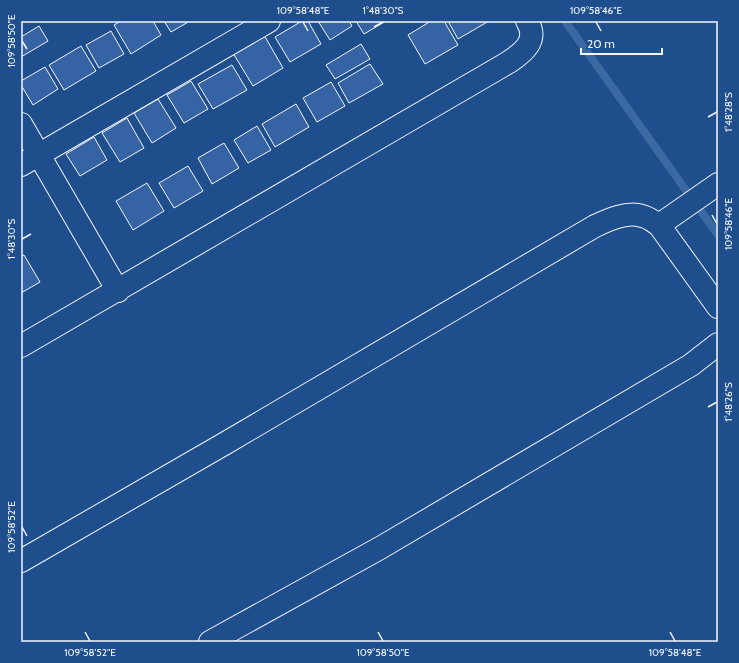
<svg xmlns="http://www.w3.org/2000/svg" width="739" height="663" font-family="Cabin,sans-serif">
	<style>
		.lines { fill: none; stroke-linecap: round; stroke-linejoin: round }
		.stream { stroke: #3b69a3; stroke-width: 8 }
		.building { fill: #3563a3; stroke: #f2f6ff }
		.street-casing { stroke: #f2f6ff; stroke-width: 24 }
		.street { stroke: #1f4e8c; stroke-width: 22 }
		.ticks { fill: none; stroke: #f2f6ff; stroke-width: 1.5 }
		.neatline { fill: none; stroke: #f2f6ff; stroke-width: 1.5 }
		.ticks-label { font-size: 10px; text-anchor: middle; fill: #f2f6ff }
	</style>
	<rect width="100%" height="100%" fill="#1f4e8c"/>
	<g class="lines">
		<path class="stream" d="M 565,21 L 718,235"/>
	</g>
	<path class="building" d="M 121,21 L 153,21 L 161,35 L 131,54 L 114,25 Z
		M 164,21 L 190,21 L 171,32 Z
		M 302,21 L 308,21 L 321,44 L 290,62 L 275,37 Z
		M 318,21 L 349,21 L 352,26 L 330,40 Z
		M 356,21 L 386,21 L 364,34 Z
		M 431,21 L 444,21 L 458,45 L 425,64 L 408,35 Z
		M 448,21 L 489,21 L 458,39 Z
		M 39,26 L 48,41 L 21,57 L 21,37 Z
		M 111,31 L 124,54 L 99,68 L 86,45 Z
		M 264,35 L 283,68 L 253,86 L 233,53 Z
		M 361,44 L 370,59 L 335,79 L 326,65 Z
		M 81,46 L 96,71 L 64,90 L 49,65 Z
		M 370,64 L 383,84 L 349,103 L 338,83 Z
		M 232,65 L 247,90 L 213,109 L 198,84 Z
		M 45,67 L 58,89 L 33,105 L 21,85 L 21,81 Z
		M 191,81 L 208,109 L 184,123 L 167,95 Z
		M 331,82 L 345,106 L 317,122 L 303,98 Z
		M 158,99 L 176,128 L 152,143 L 134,113 Z
		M 296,104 L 309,127 L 275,147 L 262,124 Z
		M 127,118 L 144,148 L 120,162 L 102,133 Z
		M 257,126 L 271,150 L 248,163 L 234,140 Z
		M 94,137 L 107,160 L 80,176 L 66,154 Z
		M 224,143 L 239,168 L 212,184 L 198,158 Z
		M 188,166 L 203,191 L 174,208 L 159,183 Z
		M 147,183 L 164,211 L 133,230 L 116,201 Z
		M 24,255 L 40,282 L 21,293 L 21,256 Z"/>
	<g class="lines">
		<defs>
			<path id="street" d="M 21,124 L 118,291
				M 21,165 L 269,21
				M 718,184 L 659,225 L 718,307
				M 21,346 L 509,62 C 524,52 539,40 527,21
				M 21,561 L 224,444 L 595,226 C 608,220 627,211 642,216 C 648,217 654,222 659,225
				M 210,642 L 380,548 L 691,365 L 718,344"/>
		</defs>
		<use href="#street" class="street-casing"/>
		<use href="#street" class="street"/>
	</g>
	<path class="ticks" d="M 303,22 L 308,31M 596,22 L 601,31M 374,27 L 383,22M 22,41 L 27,49M 708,117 L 717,112M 712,215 L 717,224M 22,239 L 31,234M 708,407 L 717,402M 22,527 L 27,536M 85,632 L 90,641M 378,632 L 383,641M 670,632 L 675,641"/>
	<rect width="739" height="663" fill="none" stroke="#1f4e8c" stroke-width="44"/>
	<path d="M581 48v6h81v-6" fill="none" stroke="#f2f6ff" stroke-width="2"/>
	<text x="587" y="48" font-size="12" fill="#f2f6ff" stroke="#1f4e8c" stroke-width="3" paint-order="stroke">20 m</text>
	<rect x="22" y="22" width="695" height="619" class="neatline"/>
	<g class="ticks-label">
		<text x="303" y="14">109°58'48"E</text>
		<text x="383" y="14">1°48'30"S</text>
		<text x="596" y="14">109°58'46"E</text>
		<text transform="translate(11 41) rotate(-90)" y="4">109°58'50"E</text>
		<text transform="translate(728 112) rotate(-90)" y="4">1°48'28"S</text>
		<text transform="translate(728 224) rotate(-90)" y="4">109°58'46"E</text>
		<text transform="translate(11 239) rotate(-90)" y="4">1°48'30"S</text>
		<text transform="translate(728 402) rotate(-90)" y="4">1°48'26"S</text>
		<text transform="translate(11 527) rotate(-90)" y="4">109°58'52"E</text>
		<text x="90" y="656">109°58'52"E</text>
		<text x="383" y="656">109°58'50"E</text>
		<text x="675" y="656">109°58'48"E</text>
	</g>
</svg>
